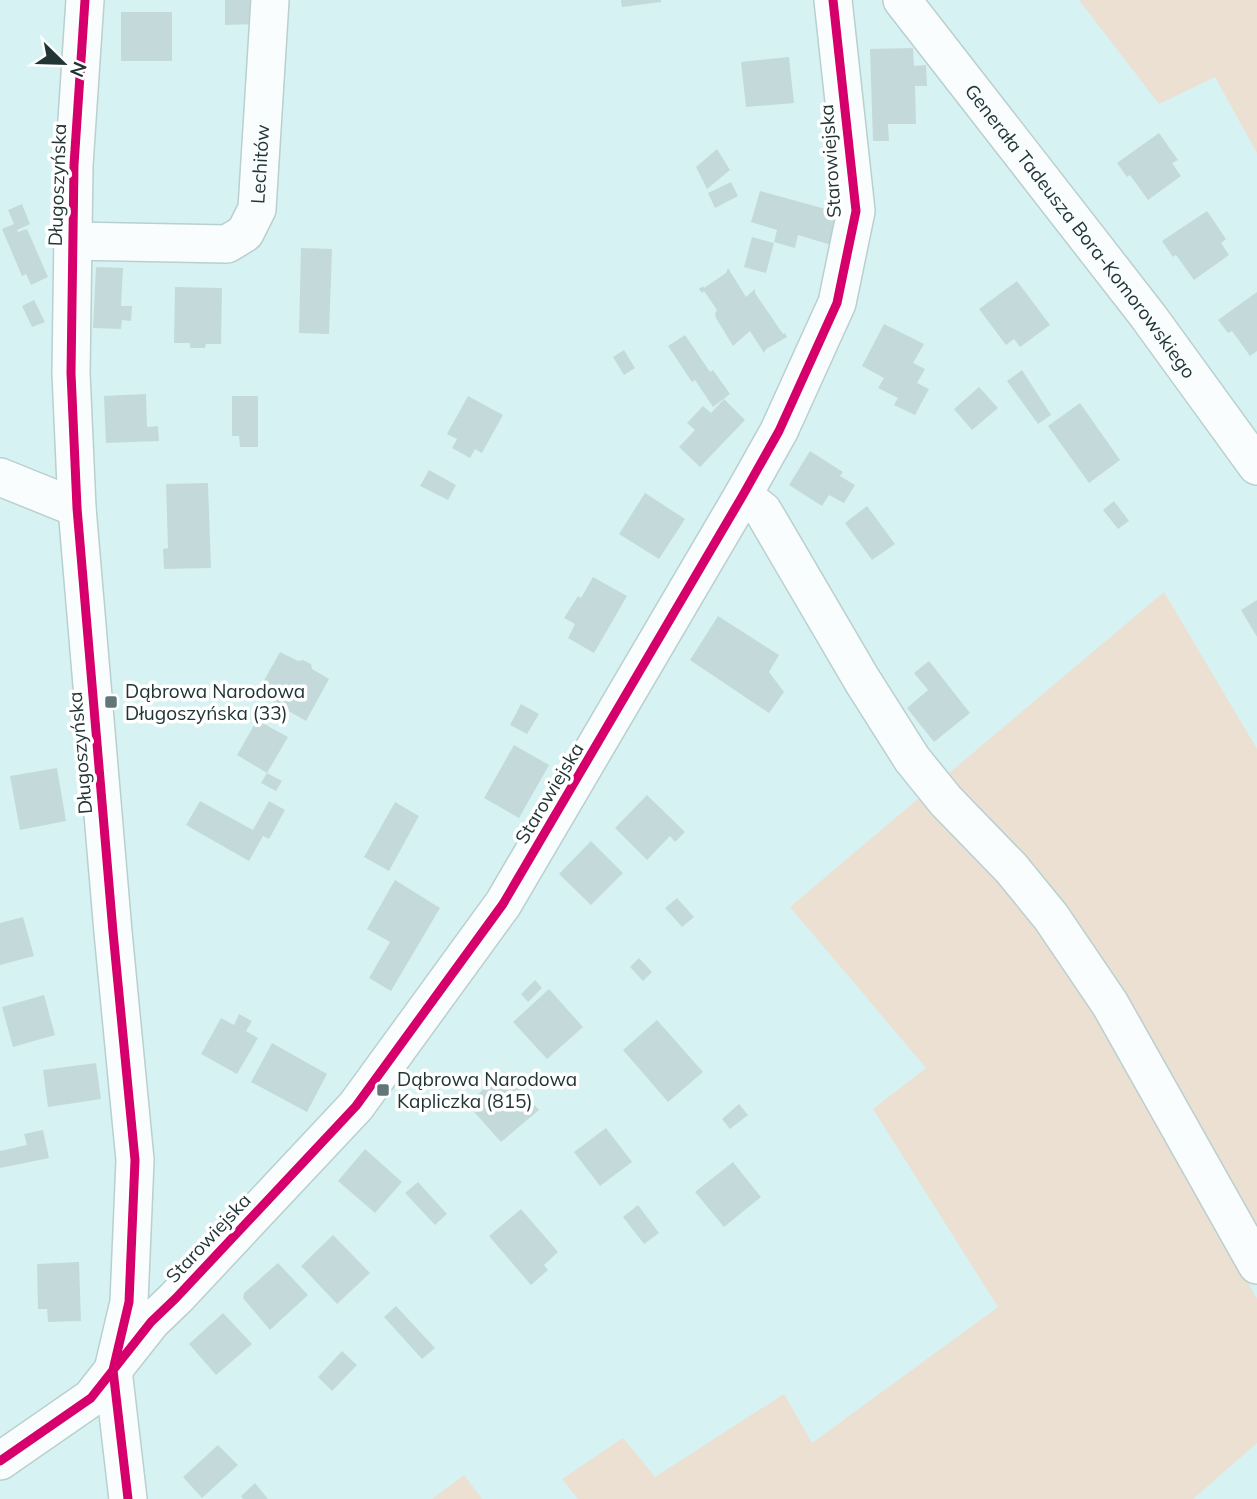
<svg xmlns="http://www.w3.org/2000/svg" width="1257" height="1499" font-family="Mulish,sans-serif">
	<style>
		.green { fill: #ebe0d2 }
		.building { fill: #c4dada }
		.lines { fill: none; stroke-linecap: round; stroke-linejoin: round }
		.minor-casing { stroke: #bacfcf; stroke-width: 40 }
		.minor { stroke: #f9fdfd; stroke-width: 37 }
		.cycleway-casing { stroke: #fff; stroke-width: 13 }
		.cycleway { stroke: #d6006c; stroke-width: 9 }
		.poi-dot { fill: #617777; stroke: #fff; stroke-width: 2.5 }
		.labels { text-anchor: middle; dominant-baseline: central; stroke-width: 7; stroke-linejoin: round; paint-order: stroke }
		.street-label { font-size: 19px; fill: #223535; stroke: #fff }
		.poi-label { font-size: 19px; fill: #223535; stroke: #fff; text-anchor: start }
	</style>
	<rect width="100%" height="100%" fill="#d7f2f2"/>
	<path class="green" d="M 1079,0 L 1257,0 L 1257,153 L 1215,77 L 1159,104 Z
		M 1164,592 L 1257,749 L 1257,1236 L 1142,1030 L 1039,872 L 943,778 Z
		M 926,792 L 1074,968 L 1257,1299 L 1257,1443 L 1193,1499 L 578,1499 L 562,1479 L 623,1438 L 655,1477 L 784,1394 L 812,1443 L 998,1307 L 873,1109 L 926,1068 L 790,907 Z
		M 464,1475 L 482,1499 L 432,1499 Z"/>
	<path class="building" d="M 225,0 L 256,0 L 256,24 L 225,25 Z
		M 621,0 L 661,0 L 661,2 L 622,7 Z
		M 121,12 L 172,12 L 172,61 L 121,61 Z
		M 913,48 L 914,66 L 926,65 L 927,86 L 915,86 L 916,124 L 888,124 L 889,141 L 873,141 L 870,49 Z
		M 789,57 L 794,103 L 746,107 L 741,62 Z
		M 1159,133 L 1178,160 L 1172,163 L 1181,176 L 1148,200 L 1130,175 L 1127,177 L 1117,163 Z
		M 717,149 L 730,170 L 707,189 L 696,167 Z
		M 731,182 L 738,196 L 715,208 L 708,193 Z
		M 760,191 L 840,213 L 831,245 L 798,235 L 795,248 L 774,242 L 777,230 L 751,222 Z
		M 22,204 L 30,224 L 17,230 L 18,232 L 27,229 L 48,277 L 31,285 L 26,274 L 22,276 L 2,229 L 14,224 L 8,210 Z
		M 1207,211 L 1226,239 L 1221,243 L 1229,255 L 1194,280 L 1176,255 L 1173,257 L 1162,241 Z
		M 752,237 L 774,243 L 766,273 L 744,267 Z
		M 301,248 L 332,249 L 329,334 L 299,333 Z
		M 96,267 L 123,268 L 121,306 L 132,306 L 131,321 L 122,320 L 121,329 L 93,328 Z
		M 728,268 L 746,297 L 755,289 L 755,293 L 783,334 L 785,333 L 787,337 L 766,349 L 764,353 L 750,331 L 733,346 L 716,318 L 715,314 L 717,310 L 704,291 L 702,293 L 699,289 L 703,286 L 704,288 L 726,273 Z
		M 1017,281 L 1050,325 L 1020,347 L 1014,339 L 1006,345 L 979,309 Z
		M 175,287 L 222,288 L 221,344 L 206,344 L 205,348 L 190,348 L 190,343 L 174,343 Z
		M 1257,292 L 1257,351 L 1250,356 L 1232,331 L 1228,333 L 1218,320 Z
		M 34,300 L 45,322 L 32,327 L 22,306 Z
		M 884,324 L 924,344 L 913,363 L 925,369 L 917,383 L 929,389 L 915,415 L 894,405 L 898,398 L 878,388 L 884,378 L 862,366 Z
		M 685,335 L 710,372 L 713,370 L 730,394 L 713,407 L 695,380 L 692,382 L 668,346 Z
		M 624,350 L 635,368 L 624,375 L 613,357 Z
		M 1022,370 L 1051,415 L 1038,424 L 1007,381 Z
		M 979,387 L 998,408 L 972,430 L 954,409 Z
		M 146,394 L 147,427 L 158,426 L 159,441 L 106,443 L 104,396 Z
		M 232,396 L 258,396 L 258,447 L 240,447 L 239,436 L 232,436 Z
		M 468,396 L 503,415 L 482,453 L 475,449 L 470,458 L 452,448 L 457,439 L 447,434 Z
		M 724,399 L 745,420 L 700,467 L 679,447 L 695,430 L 687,423 L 703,406 L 711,413 Z
		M 1080,403 L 1120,460 L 1089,483 L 1048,426 Z
		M 810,451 L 843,472 L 840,476 L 855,485 L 844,503 L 829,495 L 822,506 L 789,485 Z
		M 429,470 L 456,485 L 448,500 L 420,486 Z
		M 208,483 L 211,568 L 164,569 L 163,549 L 168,548 L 166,484 Z
		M 645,493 L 685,519 L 659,559 L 619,534 Z
		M 1114,501 L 1129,521 L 1118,529 L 1103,510 Z
		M 867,506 L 895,544 L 872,560 L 845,523 Z
		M 593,577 L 627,596 L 594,653 L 568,638 L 575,624 L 564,618 L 578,596 L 581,598 Z
		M 1257,600 L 1257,637 L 1241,610 Z
		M 718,616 L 779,655 L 769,672 L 784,692 L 769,713 L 690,660 Z
		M 280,652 L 298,661 L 303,660 L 311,664 L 312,669 L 329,679 L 306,721 L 257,693 Z
		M 929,661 L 970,713 L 934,742 L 907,708 L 928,690 L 914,673 Z
		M 521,704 L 539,714 L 527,734 L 510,725 Z
		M 257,720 L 288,737 L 267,773 L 237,755 Z
		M 514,745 L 549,765 L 519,818 L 484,798 Z
		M 57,768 L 66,821 L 20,830 L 10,776 Z
		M 267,773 L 282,781 L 276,791 L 261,783 Z
		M 647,795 L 685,832 L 675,842 L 670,836 L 647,860 L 615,828 Z
		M 200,801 L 253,830 L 269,801 L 285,810 L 269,839 L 263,836 L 249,861 L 186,825 Z
		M 395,802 L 419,816 L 389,871 L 364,857 Z
		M 591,841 L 623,873 L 591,905 L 559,874 Z
		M 395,880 L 440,908 L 391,991 L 369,978 L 390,942 L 367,929 Z
		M 677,898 L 694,917 L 682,927 L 665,908 Z
		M 23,917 L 34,956 L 0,965 L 0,923 Z
		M 639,958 L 652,972 L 643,981 L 630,967 Z
		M 535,980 L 542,988 L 528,1002 L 521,994 Z
		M 549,989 L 583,1027 L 547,1059 L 513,1022 Z
		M 44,995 L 55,1035 L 13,1047 L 2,1007 Z
		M 239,1014 L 252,1021 L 246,1031 L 258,1038 L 237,1074 L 201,1054 L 221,1018 L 234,1025 Z
		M 657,1020 L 703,1072 L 668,1102 L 623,1050 Z
		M 272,1043 L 327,1074 L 307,1112 L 251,1082 Z
		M 96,1063 L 101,1099 L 48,1107 L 43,1070 Z
		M 504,1071 L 539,1110 L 501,1142 L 467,1104 Z
		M 739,1104 L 748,1115 L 730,1129 L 722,1119 Z
		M 606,1128 L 632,1162 L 600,1186 L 574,1152 Z
		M 43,1130 L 49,1158 L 0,1168 L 0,1151 L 27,1145 L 24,1134 Z
		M 365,1149 L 402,1182 L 375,1213 L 338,1181 Z
		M 733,1162 L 761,1197 L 724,1227 L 695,1192 Z
		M 418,1182 L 447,1214 L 435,1225 L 405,1193 Z
		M 638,1205 L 659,1233 L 644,1244 L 623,1217 Z
		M 521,1209 L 558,1252 L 544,1265 L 548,1270 L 531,1285 L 489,1236 Z
		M 333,1235 L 370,1273 L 337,1304 L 301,1266 Z
		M 79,1262 L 81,1321 L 48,1322 L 47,1309 L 38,1309 L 37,1264 Z
		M 278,1263 L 308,1295 L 270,1330 L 243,1298 L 244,1293 Z
		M 396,1306 L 435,1348 L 422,1359 L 384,1317 Z
		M 223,1313 L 252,1344 L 216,1375 L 189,1344 Z
		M 342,1351 L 357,1365 L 332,1391 L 318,1377 Z
		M 218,1445 L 238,1465 L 202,1498 L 183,1477 Z
		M 255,1483 L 268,1499 L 243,1499 L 241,1496 Z"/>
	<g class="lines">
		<defs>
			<g id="minor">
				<path d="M 85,0 L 74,165 L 71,373 L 77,508 L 113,932 L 135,1160 L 129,1302 L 113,1370 L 128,1499"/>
				<path id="s1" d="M 902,0 L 1148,316 L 1257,466"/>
				<path id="s2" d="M 72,241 L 227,244 L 245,233 L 257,209 L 270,0"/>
				<path d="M 0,477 L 77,508"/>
				<path d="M 743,495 L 763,511 L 862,680 L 912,759 L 946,801 L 1011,868 L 1051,917 L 1110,1004 L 1257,1265"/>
				<path d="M 0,1461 L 91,1398 L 151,1322 L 176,1298 L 356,1106 L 503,904 L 743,495 L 779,431 L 837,303 L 856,211 L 833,0"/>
			</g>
		</defs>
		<use href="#minor" class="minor-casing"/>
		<use href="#minor" class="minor"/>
		<defs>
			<path id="cycleway" d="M 85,0 L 74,165 L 71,373 L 77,508 L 113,932 L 135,1160 L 129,1302 L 113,1370 L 128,1499
				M 0,1461 L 91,1398 L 151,1322 L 176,1298 L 356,1106 L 503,904 L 743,495 L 779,431 L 837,303 L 856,211 L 833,0"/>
		</defs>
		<use href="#cycleway" class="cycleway-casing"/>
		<use href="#cycleway" class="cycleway"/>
	</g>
	<g class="poi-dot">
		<rect x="104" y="695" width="14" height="14" rx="3.5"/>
		<rect x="376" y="1083" width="14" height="14" rx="3.5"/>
	</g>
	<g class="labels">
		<g class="street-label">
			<text transform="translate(830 161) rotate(-94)">Starowiejska</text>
			<text stroke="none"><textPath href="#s2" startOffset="248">Lechitów</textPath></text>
			<text transform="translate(57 185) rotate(-88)">Długoszyńska</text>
			<text stroke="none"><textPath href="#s1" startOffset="292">Generała Tadeusza Bora-Komorowskiego</textPath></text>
			<text transform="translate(80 753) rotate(-95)">Długoszyńska</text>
			<text transform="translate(549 793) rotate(-59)">Starowiejska</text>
			<text transform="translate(208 1238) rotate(-47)">Starowiejska</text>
		</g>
		<g class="poi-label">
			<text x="125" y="691">Dąbrowa Narodowa<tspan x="125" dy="22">Długoszyńska (33)</tspan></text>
			<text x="397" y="1079">Dąbrowa Narodowa<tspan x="397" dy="22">Kapliczka (815)</tspan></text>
		</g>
	</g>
	<g transform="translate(63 63) rotate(113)" stroke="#ffffff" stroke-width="5" paint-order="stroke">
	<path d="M0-5L12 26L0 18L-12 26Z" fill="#223535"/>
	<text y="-10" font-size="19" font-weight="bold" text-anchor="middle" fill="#223535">N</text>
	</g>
</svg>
